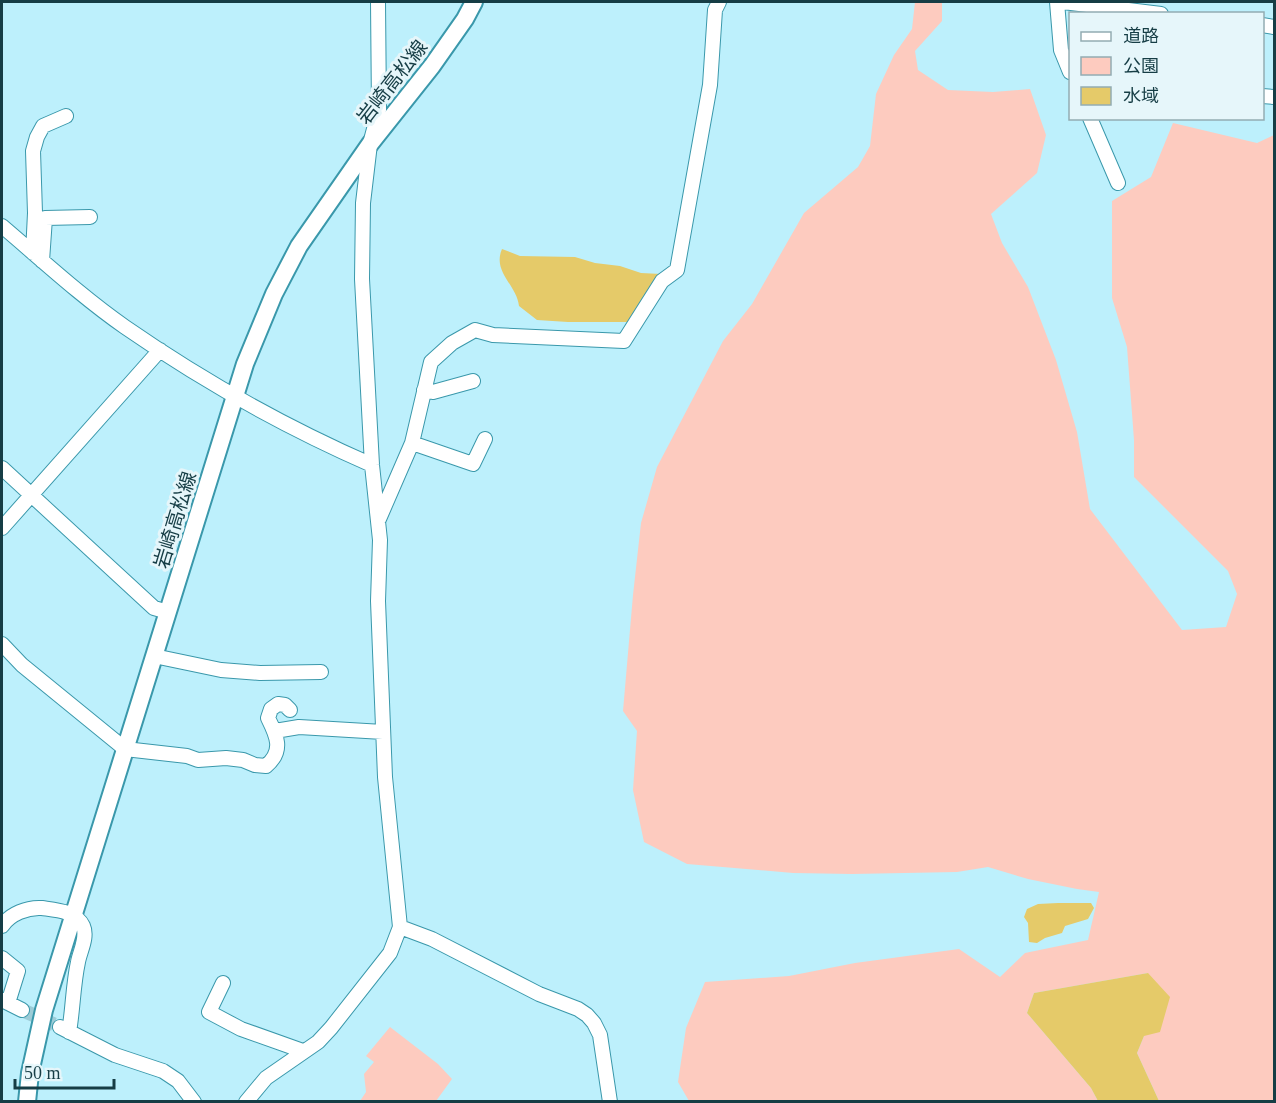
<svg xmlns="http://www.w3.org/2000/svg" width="1276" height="1103" font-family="'Times New Roman','Noto Sans JP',serif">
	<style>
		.green { fill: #fdcbbf }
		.water { fill: #e5ca69 }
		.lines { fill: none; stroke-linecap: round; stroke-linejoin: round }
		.minor-tunnel { stroke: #9cccd7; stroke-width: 14; stroke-dasharray: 14 7; stroke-linecap: butt }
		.minor-casing { stroke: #3a98ab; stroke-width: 16 }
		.major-casing { stroke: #3a98ab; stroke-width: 20 }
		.minor { stroke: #fff; stroke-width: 14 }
		.major { stroke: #fff; stroke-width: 16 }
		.labels { text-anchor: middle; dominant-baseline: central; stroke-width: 6; stroke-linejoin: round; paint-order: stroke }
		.street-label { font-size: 20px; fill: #163d45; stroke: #e6f6fa }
	</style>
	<rect width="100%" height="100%" fill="#bdf0fc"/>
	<path class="green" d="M 915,2 L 942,2 L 942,21 L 915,51 L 918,70 L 948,90 L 993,92 L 1030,89 L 1046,135 L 1037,173 L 991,214 L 1002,243 L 1028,287 L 1056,360 L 1077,432 L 1090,509 L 1182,630 L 1226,627 L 1237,594 L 1228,571 L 1134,477 L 1134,440 L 1127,347 L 1112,298 L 1112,201 L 1151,177 L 1173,123 L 1257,143 L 1274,135 L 1274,1101 L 1159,1101 L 1137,1053 L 1144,1036 L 1148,973 L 1034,993 L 1027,1013 L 1091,1088 L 1098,1101 L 689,1101 L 678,1082 L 686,1028 L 705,982 L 789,976 L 855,963 L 959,949 L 1000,977 L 1025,953 L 1088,940 L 1099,892 L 1077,889 L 1028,879 L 988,867 L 957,872 L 852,874 L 793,873 L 687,864 L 644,842 L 633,790 L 637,731 L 623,711 L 633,595 L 641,523 L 657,467 L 723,341 L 752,304 L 804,213 L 858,167 L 870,146 L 876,94 L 894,55 L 912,29 Z
		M 390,1027 L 438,1064 L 452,1079 L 436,1101 L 360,1101 L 366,1092 L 364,1074 L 374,1062 L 366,1056 Z"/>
	<path class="water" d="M 502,249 L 520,256 L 575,257 L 595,263 L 620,266 L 641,273 L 661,274 L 627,322 L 568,322 L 537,320 L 519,306 C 517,285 492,272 502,249 Z
		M 1058,903 L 1091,903 L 1094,908 L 1088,919 L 1065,926 L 1062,933 L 1045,938 L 1037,943 L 1029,942 L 1028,923 L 1024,917 L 1027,909 L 1038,904 Z
		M 1148,973 L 1170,997 L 1160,1032 L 1144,1036 L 1137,1053 L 1159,1101 L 1098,1101 L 1091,1088 L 1027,1013 L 1034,993 Z"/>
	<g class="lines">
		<path class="minor-tunnel" d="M 22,1010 L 60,1027"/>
		<defs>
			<path id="minor" d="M 1057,2 L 1061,50 L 1070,72
				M 1063,2 L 1161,14
				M 1262,25 L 1274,27
				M 1262,96 L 1274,97
				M 1090,118 L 1118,183
				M 2,226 C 42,260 82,297 125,327 C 203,381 285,427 372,465
				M 33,253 L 35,213 L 33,151 L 37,137 L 43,126 L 66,116
				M 42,261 L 45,218 L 90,217
				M 424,390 L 433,392 L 473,381
				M 412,443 L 473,464 L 485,439
				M 2,468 L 154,608 L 168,612
				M 379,519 L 412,443 L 431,362 L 452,343 L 475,330 L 493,335 L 624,341 L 662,281 L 677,270 L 710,85 L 715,10 L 719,2
				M 2,528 L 160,350
				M 2,644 L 22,665 L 125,749 L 187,756 L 198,760 L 226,758 L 243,760 L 255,765 L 266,766 C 284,751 277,736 268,718 L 271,709 L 278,704 L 285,705 L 290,710
				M 154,656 L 221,670 L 260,673 L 321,672
				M 275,731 L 299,727 L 383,732
				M 2,926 C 10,914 27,907 42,908 C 56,910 76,911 83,926 C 88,937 80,951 78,962 C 73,985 73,1009 69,1032
				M 400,927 L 432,939 L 539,994 L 578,1009 L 587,1015 L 594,1023 L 600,1035 L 610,1102
				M 2,958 L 18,971 L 8,1003
				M 223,983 L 209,1012 L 241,1029 L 303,1051
				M 2,1000 L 22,1010
				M 60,1027 L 115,1055 L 163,1071 L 178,1081 L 194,1102
				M 246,1102 L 266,1078 L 318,1042 L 331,1028 L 390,953 L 400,927 L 385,777 L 378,601 L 380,540 L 372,465 L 362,279 L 363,203 L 370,144 L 379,110 L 378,2"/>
			<path id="major" d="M 27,1102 L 30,1073 L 44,1010 L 245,364 L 274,294 L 299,246 L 370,144 L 432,66 L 465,19 L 474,2"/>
		</defs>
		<use href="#minor" class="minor-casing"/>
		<use href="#major" class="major-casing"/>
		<use href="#minor" class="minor"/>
		<use href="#major" class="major"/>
	</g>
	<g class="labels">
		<g class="street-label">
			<text transform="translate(392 82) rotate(-52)">岩崎高松線</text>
			<text transform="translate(175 520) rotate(-73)">岩崎高松線</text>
		</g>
	</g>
	<rect width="1276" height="1103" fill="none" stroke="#163d45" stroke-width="6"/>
	<rect x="1069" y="12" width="195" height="108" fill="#e6f6fa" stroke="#93acb2" stroke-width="1.5"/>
	<rect x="1081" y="32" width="30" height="9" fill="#ffffff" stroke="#93acb2" stroke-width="1.5"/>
	<text x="1123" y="42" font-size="18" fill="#163d45">道路</text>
	<rect x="1081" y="57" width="30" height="18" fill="#fdcbbf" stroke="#93acb2" stroke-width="1.5"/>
	<text x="1123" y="72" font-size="18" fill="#163d45">公園</text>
	<rect x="1081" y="87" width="30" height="18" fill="#e5ca69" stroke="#93acb2" stroke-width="1.5"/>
	<text x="1123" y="102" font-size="18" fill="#163d45">水域</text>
	<path d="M15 1079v9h99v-9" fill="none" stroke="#163d45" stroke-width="3"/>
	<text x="24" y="1079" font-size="18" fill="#163d45" stroke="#e6f6fa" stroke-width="4.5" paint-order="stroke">50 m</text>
</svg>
